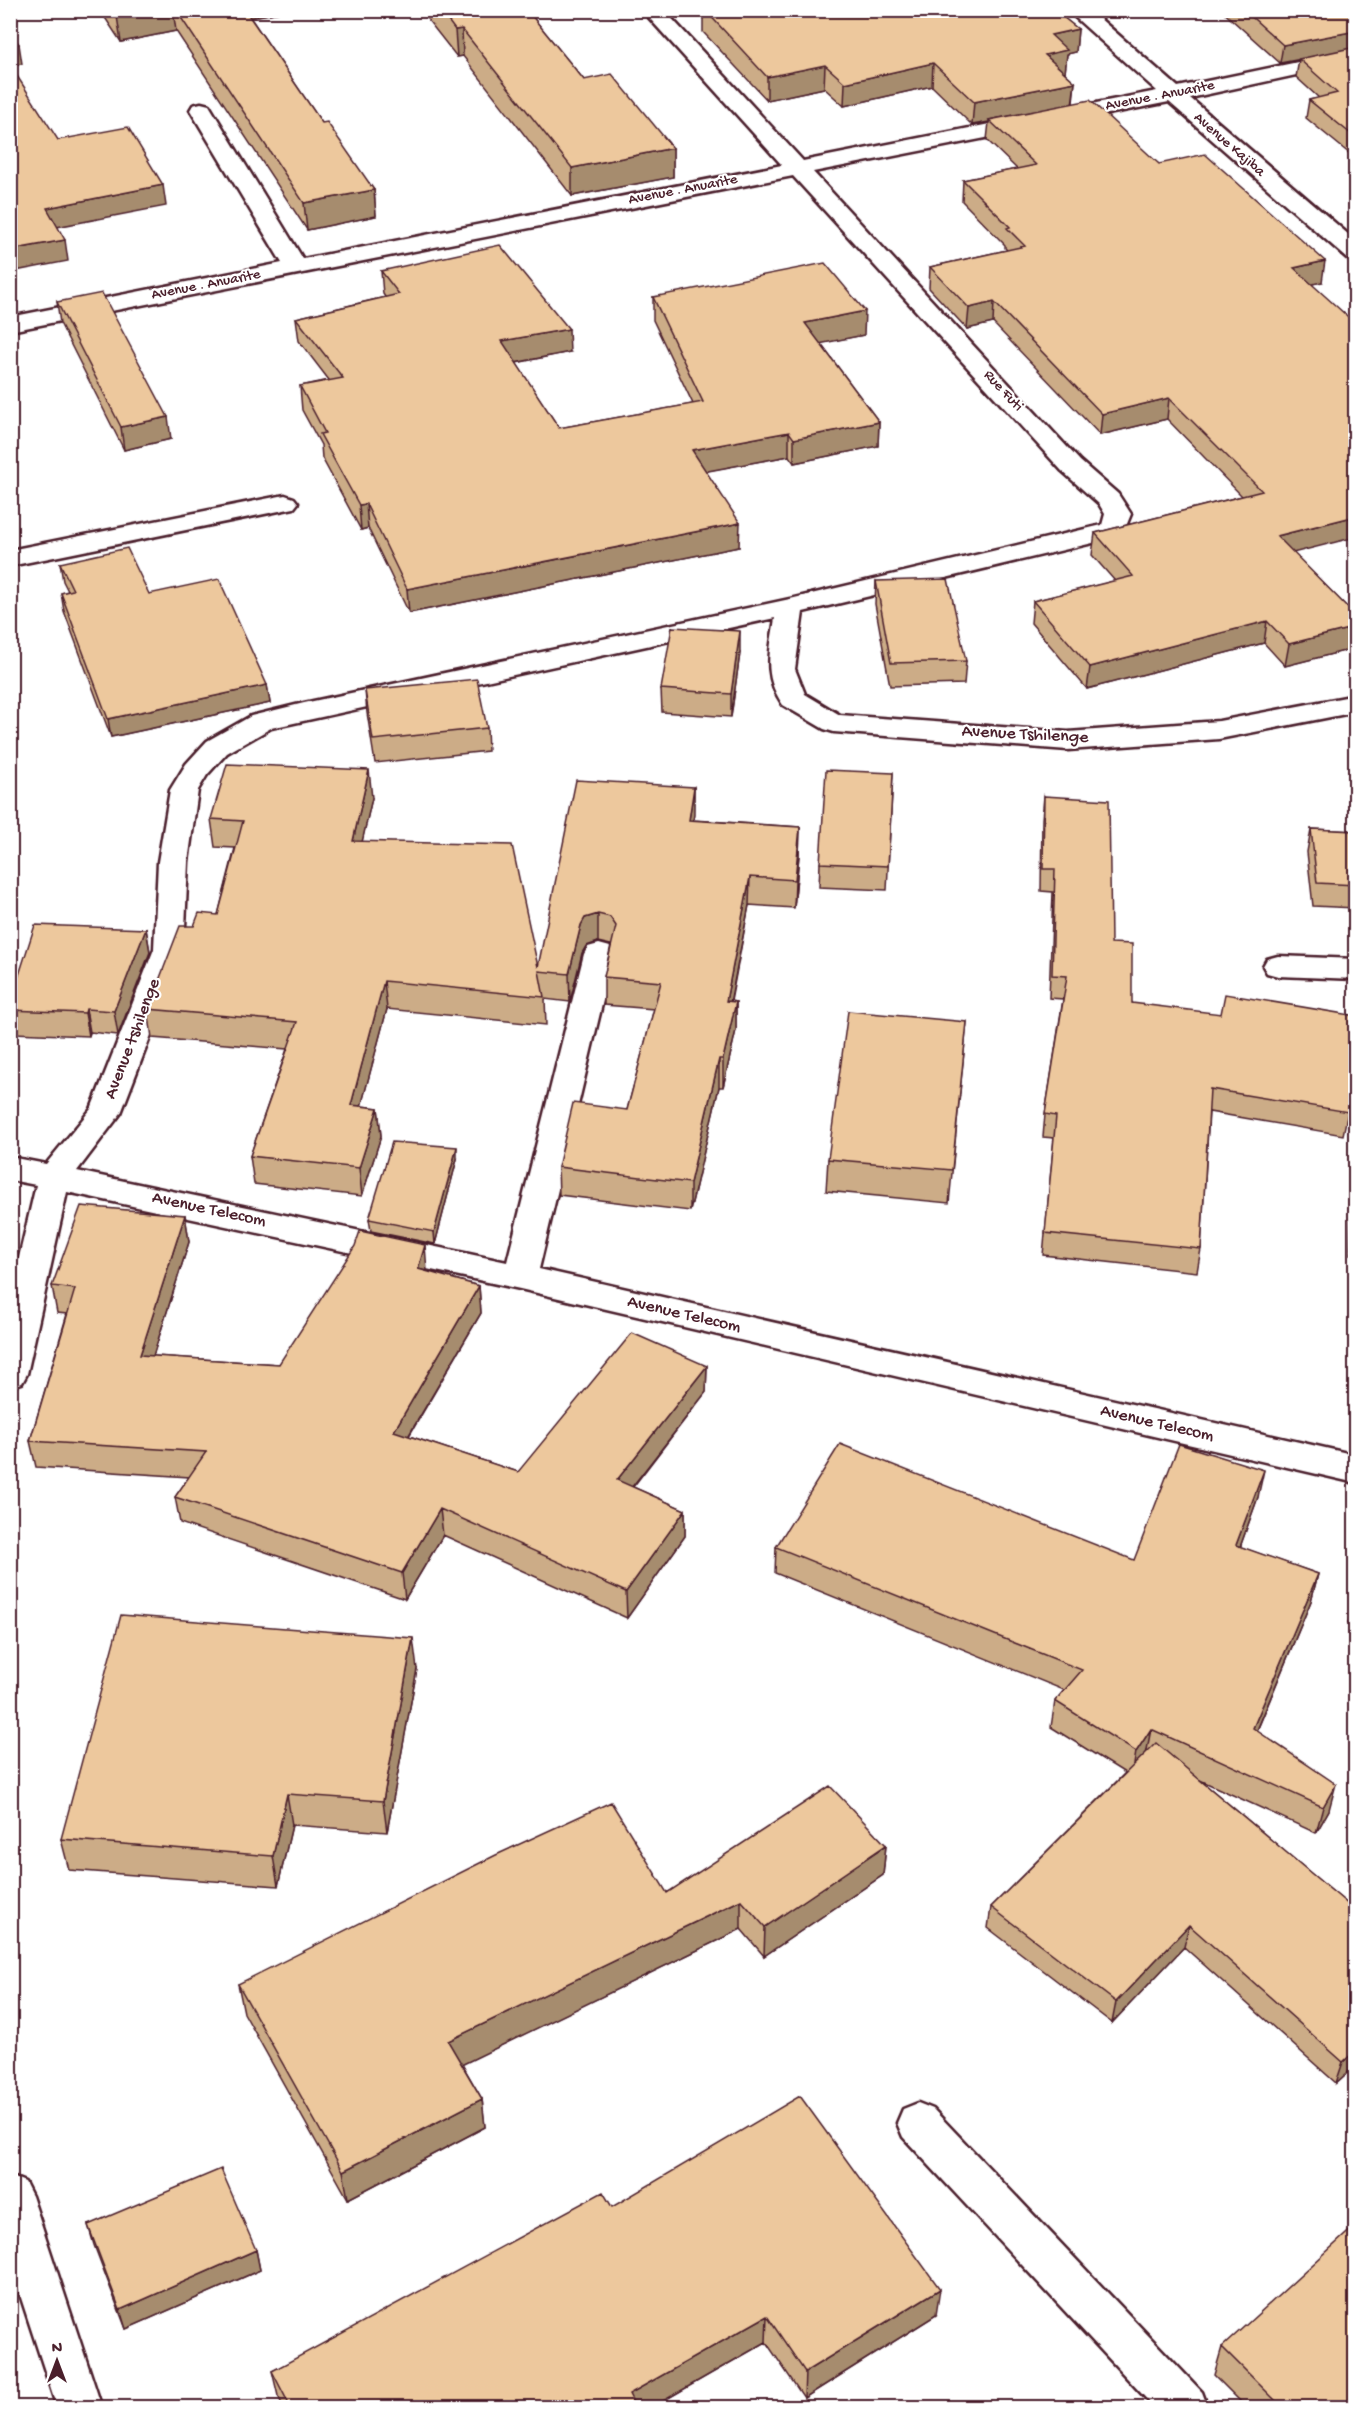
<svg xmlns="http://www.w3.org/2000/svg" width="1366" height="2418" font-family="'Gochi Hand',sans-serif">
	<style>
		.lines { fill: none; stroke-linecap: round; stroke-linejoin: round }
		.street-casing { stroke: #4a1f2b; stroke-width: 5 }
		.street { fill: #fff; fill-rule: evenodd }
		.wall { fill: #ccac87; stroke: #4a1f2b; stroke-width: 1.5 }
		.shaded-wall { fill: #a68c6e; stroke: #4a1f2b; stroke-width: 1.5 }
		.building { fill: #edc89d; stroke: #4a1f2b; stroke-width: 1.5 }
		.labels { text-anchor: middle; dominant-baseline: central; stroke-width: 4.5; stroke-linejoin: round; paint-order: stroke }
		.far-street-label { font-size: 15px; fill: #4a1f2b; stroke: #fff }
		.street-label { font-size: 18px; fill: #4a1f2b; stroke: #fff }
	</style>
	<rect width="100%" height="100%" fill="#fff"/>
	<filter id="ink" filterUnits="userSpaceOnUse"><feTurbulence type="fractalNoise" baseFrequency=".0167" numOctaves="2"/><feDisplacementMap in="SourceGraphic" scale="12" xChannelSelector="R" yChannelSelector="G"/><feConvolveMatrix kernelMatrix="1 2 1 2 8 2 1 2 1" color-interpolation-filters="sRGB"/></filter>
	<g filter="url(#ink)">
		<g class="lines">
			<defs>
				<path id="street" d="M 642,10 L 664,10 L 803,161 L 1157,91 L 1067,10 L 1090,10 L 1178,87 L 1356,50 L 1356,62 L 1190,98 L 1356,241 L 1356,261 L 1348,259 L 1169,102 L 813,172 L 1080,461 L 1118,494 L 1131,514 L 1122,536 L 803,612 L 795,669 L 805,694 L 840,715 L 1068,732 L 1219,721 L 1356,695 L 1356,712 L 1219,739 L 1068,750 L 834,732 L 824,729 L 783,705 C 762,674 770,653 775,618 L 271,728 L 227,753 L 207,775 L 198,790 L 188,862 L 184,949 L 121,1113 L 77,1171 L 507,1262 L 584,954 L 588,947 L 599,944 L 610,947 L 614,954 L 539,1269 L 1356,1455 L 1356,1483 L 520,1289 L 67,1192 L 27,1374 L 22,1383 L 10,1387 L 10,1296 L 36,1185 L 10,1180 L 10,1157 L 46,1164 L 91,1109 L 154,949 L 158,862 L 170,790 L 186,764 L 207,741 L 251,716 L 304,703 L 790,599 L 1102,525 L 1105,514 L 1099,504 L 1062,471 L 793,176 L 10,331 L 10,317 L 282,263 L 190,110 L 193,105 L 201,103 L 209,105 L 212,110 L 303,259 L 782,165 Z
					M 285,495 L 294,498 L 298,503 L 294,508 L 10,566 L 10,550 Z
					M 1278,956 L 1356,959 L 1356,979 L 1278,976 L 1267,973 L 1263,966 L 1267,959 Z
					M 918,2103 L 933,2109 L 1202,2392 L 1208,2408 L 1155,2408 L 903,2137 L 897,2123 L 903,2109 Z
					M 10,2176 L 25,2182 L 32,2196 L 102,2408 L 57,2408 L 10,2264 Z"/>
			</defs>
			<use href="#street" class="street-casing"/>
			<use href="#street" class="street"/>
		</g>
		<path class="wall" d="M 100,10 L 280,10 L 280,12 L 250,17 L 322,123 L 374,190 L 376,216 L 307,230 L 176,31 L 121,42 Z
			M 420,10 L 527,10 L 584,80 L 673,148 L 673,177 L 572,196 L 463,56 L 457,57 Z
			M 703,10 L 1054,10 L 1078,29 L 1076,52 L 1067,54 L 1065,73 L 1075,82 L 1073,103 L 1159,164 L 1322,282 L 1311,284 L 1293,553 L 1356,616 L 1356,648 L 1285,666 L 1264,643 L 1087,689 L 1031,623 L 1033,601 L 1115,581 L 1092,555 L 1095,533 L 1242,496 L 1167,419 L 1100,435 L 993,323 L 967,329 L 929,288 L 930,267 L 1007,250 L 1005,248 L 1005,245 L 962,201 L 963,180 L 1017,169 L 987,140 L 989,122 L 972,125 L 932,86 L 844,106 L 824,88 L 767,100 L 703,32 Z
			M 1221,10 L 1356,10 L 1356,159 L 1306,118 L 1309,100 L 1319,98 L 1296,77 L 1299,60 L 1280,63 Z
			M 381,271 L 570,352 L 516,363 L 559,428 L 693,404 L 653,320 L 653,297 L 864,335 L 820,343 L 879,422 L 878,446 L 794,463 L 789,456 L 706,471 L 739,547 L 409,613 L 368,528 L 361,530 L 322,458 L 321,445 L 302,410 L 300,386 L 329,380 L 299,341 L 296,318 L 385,297 L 383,294 Z
			M 57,302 L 171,439 L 124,450 L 60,323 Z
			M 60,563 L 149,594 L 267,685 L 270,703 L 111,737 L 64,611 L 61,593 L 68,591 L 63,581 Z
			M 876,581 L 966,661 L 964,684 L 890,686 L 875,604 Z
			M 740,653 L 731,717 L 662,712 L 661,689 Z
			M 365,690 L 487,728 L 488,751 L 375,763 L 367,713 Z
			M 893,773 L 887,890 L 819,887 L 820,863 Z
			M 694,787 L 693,820 L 800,827 L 799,855 L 794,908 L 749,905 L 731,1001 L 736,1002 L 736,1030 L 723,1087 L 719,1087 L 690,1211 L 559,1195 L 558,1167 L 627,1110 L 654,1009 L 604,1005 L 604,977 L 611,945 L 598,942 L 586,946 L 582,953 L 570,1002 L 545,999 L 546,1025 L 387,1009 L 361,1106 L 378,1108 L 381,1136 L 362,1196 L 254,1184 L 250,1156 L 287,1049 L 152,1038 L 148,1009 L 194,926 L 218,915 L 235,848 L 215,847 L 211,819 L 372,798 L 362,841 L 538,967 Z
			M 1044,796 L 1111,943 L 1132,1003 L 1348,1112 L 1343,1135 L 1209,1112 L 1201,1249 L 1197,1272 L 1043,1255 L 1054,1138 L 1043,1137 L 1045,1114 L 1063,999 L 1049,998 L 1053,892 L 1041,891 L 1042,819 Z
			M 1311,829 L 1356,831 L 1356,908 L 1313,906 L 1307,852 Z
			M 146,929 L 150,952 L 118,1035 L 90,1032 L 89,1036 L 13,1033 L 10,1020 L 10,1003 Z
			M 967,1022 L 949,1203 L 826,1191 L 828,1159 Z
			M 457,1159 L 435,1244 L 371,1231 L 369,1219 Z
			M 1356,1168 L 1356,1255 L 1350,1254 L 1351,1189 Z
			M 185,1215 L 189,1242 L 153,1356 L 279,1364 L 427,1271 L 479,1286 L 481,1313 L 409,1436 L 518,1472 L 707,1366 L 706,1392 L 633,1487 L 685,1510 L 685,1536 L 627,1618 L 443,1535 L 405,1599 L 180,1523 L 175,1497 L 189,1477 L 36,1467 L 30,1441 L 67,1314 L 57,1313 L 52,1286 Z
			M 1258,1497 L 1240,1547 L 1318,1574 L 1311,1601 L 1257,1731 L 1329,1810 L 1316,1833 L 1200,1780 L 1356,1911 L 1356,2065 L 1336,2083 L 1184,1947 L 1112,2023 L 988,1928 L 991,1907 L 1125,1773 L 1051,1727 L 1055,1701 L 1064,1690 L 775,1573 L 776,1547 L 1134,1560 Z
			M 1356,1597 L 1356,1625 L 1348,1623 Z
			M 417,1669 L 387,1832 L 292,1825 L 278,1886 L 69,1870 L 61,1839 Z
			M 886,1845 L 883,1875 L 764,1956 L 741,1929 L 462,2064 L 482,2099 L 485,2127 L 348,2199 L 244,2013 L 238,1984 Z
			M 612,2207 L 936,2315 L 804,2398 L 766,2342 L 651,2408 L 284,2408 L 278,2396 L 272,2371 Z
			M 88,2225 L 256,2250 L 260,2270 L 126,2329 L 94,2245 Z
			M 1222,2347 L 1356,2408 L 1247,2408 L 1214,2375 Z"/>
		<path class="shaded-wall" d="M 148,10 L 173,10 L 176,31 L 121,42 L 117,16 Z
			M 236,10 L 280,10 L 280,12 L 237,20 Z
			M 462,29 L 463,56 L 457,57 L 455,30 Z
			M 1078,29 L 1076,52 L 1067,54 L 1065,73 L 1045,55 L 1051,35 Z
			M 1356,31 L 1356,49 L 1280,63 L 1283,45 Z
			M 19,44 L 22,64 L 10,66 L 10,46 Z
			M 933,63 L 932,86 L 844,106 L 845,83 Z
			M 825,65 L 824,88 L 767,100 L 767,77 Z
			M 1075,82 L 1072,105 L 989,120 L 989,122 L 972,125 L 974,102 Z
			M 673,148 L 673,177 L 572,196 L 572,168 Z
			M 163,185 L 166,206 L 51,228 L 47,208 Z
			M 374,190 L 376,216 L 307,230 L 304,203 Z
			M 65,240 L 68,261 L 10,272 L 10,250 Z
			M 1325,261 L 1322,282 L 1290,289 L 1294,268 Z
			M 994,302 L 993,323 L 967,329 L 969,308 Z
			M 865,311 L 864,335 L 804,347 L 805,323 Z
			M 569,329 L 570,352 L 504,365 L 502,341 Z
			M 1169,398 L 1167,419 L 1100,435 L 1102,414 Z
			M 168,417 L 171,439 L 124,450 L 121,427 Z
			M 879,422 L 878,446 L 794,463 L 794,439 Z
			M 789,432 L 789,456 L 692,474 L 692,450 Z
			M 366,504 L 368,528 L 361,530 L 359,505 Z
			M 1356,516 L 1356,537 L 1273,558 L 1277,536 Z
			M 740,523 L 739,547 L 409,613 L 407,589 Z
			M 1267,621 L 1264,643 L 1087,689 L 1090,667 Z
			M 1356,627 L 1356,648 L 1285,666 L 1289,644 Z
			M 740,631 L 740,653 L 731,717 L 731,694 Z
			M 267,685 L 270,703 L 111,737 L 108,719 Z
			M 369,770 L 372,798 L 356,869 L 353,841 Z
			M 694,787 L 694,815 L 688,848 L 689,820 Z
			M 800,827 L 799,855 L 794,908 L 795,880 Z
			M 750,877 L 749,905 L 725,1029 L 726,1001 Z
			M 598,914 L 598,942 L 586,946 L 582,953 L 570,1002 L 569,974 L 581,925 L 585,918 Z
			M 146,929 L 150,952 L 118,1035 L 114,1011 Z
			M 384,981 L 387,1009 L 354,1133 L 351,1105 Z
			M 736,1002 L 736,1030 L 723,1087 L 723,1059 Z
			M 86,1009 L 90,1032 L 89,1036 L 85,1013 Z
			M 719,1059 L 719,1087 L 690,1211 L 690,1183 Z
			M 378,1108 L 381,1136 L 362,1196 L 359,1168 Z
			M 457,1147 L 457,1159 L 435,1244 L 434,1232 Z
			M 185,1215 L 189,1242 L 145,1381 L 140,1355 Z
			M 425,1245 L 427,1271 L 418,1269 Z
			M 479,1286 L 481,1313 L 396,1457 L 394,1431 Z
			M 707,1366 L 706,1392 L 617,1506 L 617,1480 Z
			M 1264,1470 L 1258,1497 L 1231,1572 L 1236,1545 Z
			M 440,1509 L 443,1535 L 405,1599 L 402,1573 Z
			M 685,1510 L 685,1536 L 627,1618 L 626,1592 Z
			M 1318,1574 L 1311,1601 L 1247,1754 L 1253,1728 Z
			M 413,1638 L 417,1669 L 387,1832 L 383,1801 Z
			M 1151,1729 L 1146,1755 L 1132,1777 L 1136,1752 Z
			M 1336,1784 L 1329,1810 L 1316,1833 L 1323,1807 Z
			M 287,1794 L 292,1825 L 278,1886 L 273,1856 Z
			M 886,1845 L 883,1875 L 764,1956 L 765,1927 Z
			M 741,1900 L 741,1929 L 451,2070 L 448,2041 Z
			M 1189,1925 L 1184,1947 L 1112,2023 L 1116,2002 Z
			M 1356,2050 L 1356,2065 L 1336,2083 L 1343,2062 Z
			M 482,2099 L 485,2127 L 348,2199 L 343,2171 Z
			M 256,2250 L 260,2270 L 126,2329 L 120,2310 Z
			M 940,2289 L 936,2315 L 804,2398 L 805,2372 Z
			M 767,2316 L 766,2342 L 651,2408 L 629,2408 L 629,2394 Z"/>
		<path class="building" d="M 113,10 L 148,10 L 117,16 Z
			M 176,10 L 245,10 L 322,123 L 327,122 L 374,190 L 304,203 Z
			M 440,10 L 527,10 L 584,80 L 612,74 L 673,148 L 572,168 L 462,29 L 455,30 Z
			M 705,10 L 1054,10 L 1078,29 L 1051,35 L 1067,50 L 1045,55 L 1075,82 L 974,102 L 933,63 L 845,83 L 825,65 L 767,77 Z
			M 1244,10 L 1356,10 L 1356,31 L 1283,45 Z
			M 10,31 L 19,44 L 10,46 Z
			M 1356,47 L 1356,138 L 1309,100 L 1337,93 L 1299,59 Z
			M 10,65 L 58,140 L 128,127 L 163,185 L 47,208 L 65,240 L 10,250 Z
			M 1090,100 L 1159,164 L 1205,154 L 1325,261 L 1294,268 L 1356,324 L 1356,516 L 1277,536 L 1356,616 L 1356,627 L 1289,644 L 1267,621 L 1090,667 L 1033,601 L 1133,576 L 1095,533 L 1262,491 L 1169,398 L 1102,414 L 994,302 L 969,308 L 930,267 L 1025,246 L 1007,228 L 1010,227 L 963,180 L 1036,165 L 989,120 Z
			M 500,245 L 569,329 L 502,341 L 559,428 L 703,402 L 653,297 L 825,263 L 865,311 L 805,323 L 879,422 L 794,439 L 789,432 L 692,450 L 740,523 L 407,589 L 366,504 L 359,505 L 320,434 L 325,433 L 300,386 L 343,378 L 296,318 L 399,294 L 381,271 Z
			M 102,293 L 168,417 L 121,427 L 57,302 Z
			M 127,548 L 149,594 L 219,579 L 267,685 L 108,719 L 61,593 L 73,590 L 60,563 Z
			M 948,579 L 966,661 L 891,663 L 876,581 Z
			M 672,627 L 740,631 L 731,694 L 661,689 Z
			M 477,679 L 487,728 L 373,740 L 365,690 Z
			M 227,764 L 369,770 L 353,841 L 512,845 L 538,967 L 576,780 L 694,787 L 689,820 L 800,827 L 795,880 L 750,877 L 726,1001 L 736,1002 L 723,1059 L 719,1059 L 690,1183 L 558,1167 L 573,1103 L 627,1110 L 661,982 L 604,977 L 616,926 L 610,917 L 598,914 L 585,918 L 581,925 L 569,974 L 539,971 L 544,997 L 384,981 L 351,1105 L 378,1108 L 359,1168 L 250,1156 L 297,1022 L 148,1009 L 180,926 L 194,926 L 199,913 L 218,915 L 243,821 L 211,819 Z
			M 826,770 L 893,773 L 888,866 L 820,863 Z
			M 1044,796 L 1109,800 L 1111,943 L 1132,944 L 1132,1003 L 1221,1014 L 1225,994 L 1356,1016 L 1356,1064 L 1348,1112 L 1210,1089 L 1201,1249 L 1045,1233 L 1056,1116 L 1045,1114 L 1067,976 L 1052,975 L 1055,869 L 1043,869 Z
			M 1311,829 L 1356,831 L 1356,885 L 1317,883 Z
			M 35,925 L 146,929 L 114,1011 L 86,1009 L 85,1013 L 10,1010 L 10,1003 Z
			M 848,1011 L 967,1022 L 952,1170 L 828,1159 Z
			M 392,1142 L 457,1147 L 434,1232 L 369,1219 Z
			M 81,1206 L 185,1215 L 140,1355 L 279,1364 L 355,1246 L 360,1231 L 425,1245 L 418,1269 L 479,1286 L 394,1431 L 518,1472 L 632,1333 L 707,1366 L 617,1480 L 685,1510 L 626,1592 L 440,1509 L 402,1573 L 175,1497 L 206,1452 L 30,1441 L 75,1289 L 52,1286 Z
			M 840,1444 L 1134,1560 L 1179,1444 L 1264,1470 L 1236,1545 L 1318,1574 L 1253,1728 L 1336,1784 L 1323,1807 L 1151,1729 L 1136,1752 L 1055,1701 L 1082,1670 L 776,1547 Z
			M 121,1615 L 413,1638 L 383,1801 L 287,1794 L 273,1856 L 61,1839 Z
			M 1156,1743 L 1356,1911 L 1356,2050 L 1343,2062 L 1189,1925 L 1116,2002 L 991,1907 Z
			M 830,1786 L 886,1845 L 765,1927 L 741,1900 L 448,2041 L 482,2099 L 343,2171 L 238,1984 L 496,1855 L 611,1802 L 667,1893 Z
			M 800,2096 L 940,2289 L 805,2372 L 767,2316 L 629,2394 L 636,2408 L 291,2408 L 272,2371 L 603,2192 L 612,2207 Z
			M 221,2169 L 256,2250 L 120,2310 L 88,2225 Z
			M 1356,2225 L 1356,2408 L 1283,2408 L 1222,2347 Z"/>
	</g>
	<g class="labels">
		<g class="far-street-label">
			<text transform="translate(1160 96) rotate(-11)">Avenue . Anuarite</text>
			<text transform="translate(1229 145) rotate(41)">Avenue Kajiba</text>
			<text transform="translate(683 190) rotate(-11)">Avenue . Anuarite</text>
			<text transform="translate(206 285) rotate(-11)">Avenue . Anuarite</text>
			<text transform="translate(1003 391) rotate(47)">Rue Futi</text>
		</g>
		<g class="street-label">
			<text transform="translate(1025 735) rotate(3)">Avenue Tshilenge</text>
			<text transform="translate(133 1039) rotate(-69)">Avenue tshilenge</text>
			<text transform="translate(209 1210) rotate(12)">Avenue Telecom</text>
			<text transform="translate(684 1315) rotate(13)">Avenue Telecom</text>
			<text transform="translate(1157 1424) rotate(13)">Avenue Telecom</text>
		</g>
	</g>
	<rect width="1366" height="2418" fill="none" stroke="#fff" stroke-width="36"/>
	<rect x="18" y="18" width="1330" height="2382" fill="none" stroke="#4a1f2b" stroke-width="2" filter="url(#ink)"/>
	<g transform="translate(57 2361)" stroke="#ffffff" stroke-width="4.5" paint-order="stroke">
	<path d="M0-4.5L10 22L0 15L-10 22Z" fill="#4a1f2b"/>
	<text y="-9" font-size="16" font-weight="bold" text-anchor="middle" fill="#4a1f2b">N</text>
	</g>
</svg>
